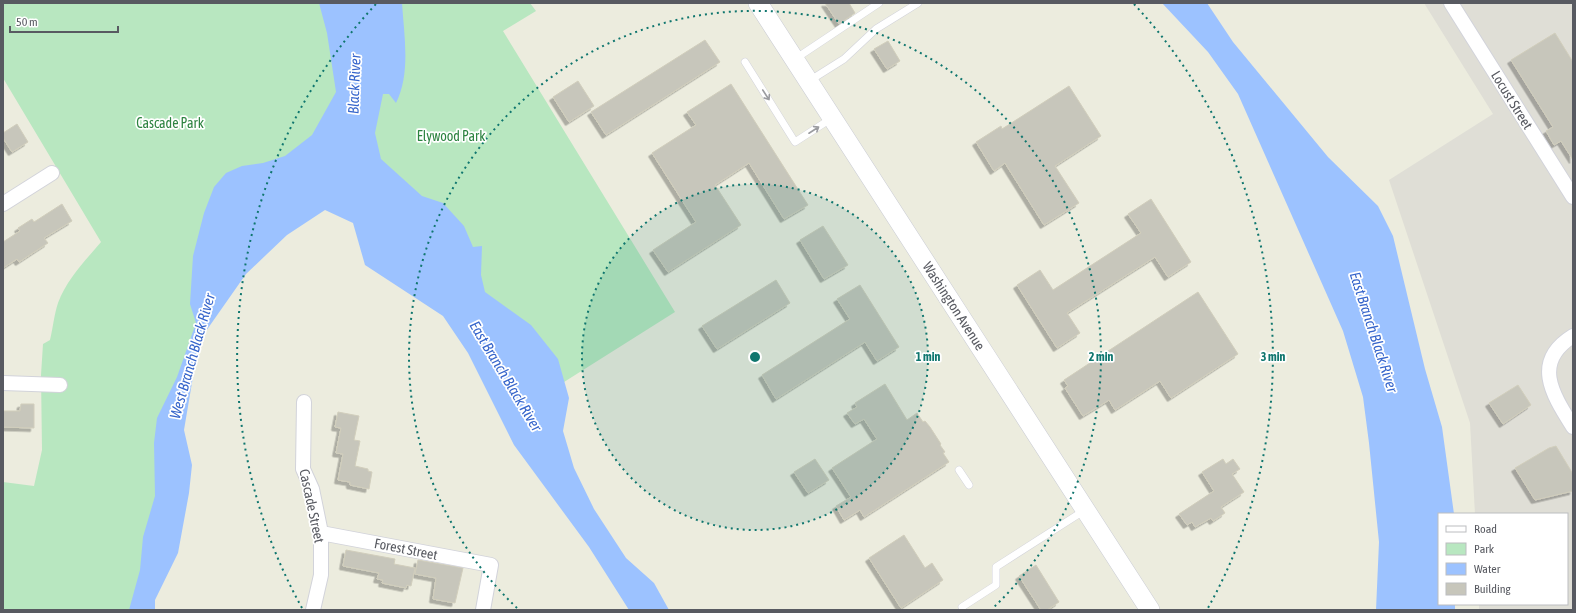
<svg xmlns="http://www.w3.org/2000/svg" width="1576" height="613" font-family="'Asap Condensed',sans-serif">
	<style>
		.industrial { fill: #dfded6 }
		.green { fill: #b8e7c0 }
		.water { fill: #9cc2ff }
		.building { fill: #c7c6bb; stroke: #d1cebc; filter: url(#shadow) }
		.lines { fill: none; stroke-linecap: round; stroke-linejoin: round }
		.lane-casing { stroke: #d2d3da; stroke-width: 8 }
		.street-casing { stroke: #d2d3da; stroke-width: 16 }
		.secondary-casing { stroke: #caccd4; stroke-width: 20 }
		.lane { stroke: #fff; stroke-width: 7 }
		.street { stroke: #fff; stroke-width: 14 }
		.secondary { stroke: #fff; stroke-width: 19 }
		.oneway { stroke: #9b9ca0 }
		.ring { fill: none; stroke: #0f766e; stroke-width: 2; stroke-dasharray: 2 4 }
		.labels { text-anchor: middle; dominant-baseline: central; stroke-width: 3.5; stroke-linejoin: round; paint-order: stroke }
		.street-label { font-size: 14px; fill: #585a61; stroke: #fff }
		.park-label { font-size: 14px; fill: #2d8340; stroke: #fff }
		.water-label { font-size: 15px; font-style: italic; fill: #3665cb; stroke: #fff }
		.centre { fill: #0f766e; stroke: #fff; stroke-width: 2 }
		.ring-label { font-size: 12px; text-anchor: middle; font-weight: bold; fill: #0f766e; stroke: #fff; stroke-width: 3.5; stroke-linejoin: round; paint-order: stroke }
	</style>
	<defs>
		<filter id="shadow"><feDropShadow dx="-3.5" dy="3.5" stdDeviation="0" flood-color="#0004"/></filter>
	</defs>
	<rect width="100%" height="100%" fill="#ececde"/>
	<path class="industrial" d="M 1424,3 L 1573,3 L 1573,610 L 1479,610 L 1479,604 L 1567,604 L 1567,514 L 1475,514 L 1470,423 L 1389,180 L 1493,114 Z"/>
	<path class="green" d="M 3,3 L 530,3 L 536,11 L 503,31 L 675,312 L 526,406 L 340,163 L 221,260 L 172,423 L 147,610 L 3,610 L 3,482 L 34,486 L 42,450 L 41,375 L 43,344 L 50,340 C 53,328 54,315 58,303 C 67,279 85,261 101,242 L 3,78 Z"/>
	<path class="water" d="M 319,3 L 402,3 C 404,35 411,73 396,103 L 389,94 L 383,94 L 375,133 L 381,159 L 422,196 L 443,203 L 464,226 L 473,247 L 482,246 L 481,275 L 485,292 L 531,325 L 558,359 L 569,398 L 563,431 L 574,468 L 594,509 L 626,558 L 654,583 L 669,610 L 629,610 L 589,547 L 514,445 L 468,353 L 443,316 L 365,265 L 353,223 L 325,210 L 287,235 L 246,274 L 199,341 L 184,430 L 192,465 L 189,493 L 178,553 L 155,600 L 155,610 L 129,610 L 140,570 L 143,537 L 155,496 L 154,443 L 157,418 L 177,377 L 196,323 L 190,304 L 193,256 L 204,213 L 214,187 L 226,173 L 242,166 L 263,163 L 285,156 L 312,135 L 336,92 L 327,33 Z
		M 1162,3 L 1207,3 L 1233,42 L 1328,157 L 1378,206 L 1393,236 L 1425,369 L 1442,427 L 1454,514 L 1439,514 L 1439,604 L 1455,604 L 1455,610 L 1376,610 L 1379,542 L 1369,443 L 1363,397 L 1343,331 L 1238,94 L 1208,52 Z"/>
	<path class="building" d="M 825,3 L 849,3 L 855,13 L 839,24 Z
		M 1555,33 L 1573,62 L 1573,160 L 1561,141 L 1554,145 L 1546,131 L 1553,127 L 1511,60 Z
		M 705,40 L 720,62 L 606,135 L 591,112 Z
		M 888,41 L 900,61 L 887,69 L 874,49 Z
		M 578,81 L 594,106 L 569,122 L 553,97 Z
		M 731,84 L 808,205 L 784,219 L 749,163 L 715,185 L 741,225 L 668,272 L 653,250 L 696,222 L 652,153 L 696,125 L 687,112 Z
		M 1069,86 L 1101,136 L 1055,166 L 1079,203 L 1044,225 L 1005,163 L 994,171 L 976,142 L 1001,126 L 1002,129 Z
		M 17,124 L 28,142 L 12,152 L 3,138 L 3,133 Z
		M 1151,199 L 1191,262 L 1168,277 L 1155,257 L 1067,313 L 1080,333 L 1057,348 L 1017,285 L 1040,270 L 1053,290 L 1141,233 L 1128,214 Z
		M 62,204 L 72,221 L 44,238 L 48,243 L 19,262 L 17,259 L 3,268 L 3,242 L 20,231 L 18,228 L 32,219 L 34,222 Z
		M 823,226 L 848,265 L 824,279 L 800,240 Z
		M 776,280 L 790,303 L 717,349 L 702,326 Z
		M 860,285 L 899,347 L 877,361 L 865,342 L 776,399 L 762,375 L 850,319 L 837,299 Z
		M 1198,292 L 1238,354 L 1171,398 L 1160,381 L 1115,410 L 1109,400 L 1083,416 L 1065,388 L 1068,386 L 1064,380 Z
		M 885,384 L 907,420 L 917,413 L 923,422 L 925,421 L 930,427 L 941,444 L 940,445 L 945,452 L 943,453 L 949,462 L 864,517 L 860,510 L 844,520 L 836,506 L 851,497 L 832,468 L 877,439 L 864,419 L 855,424 L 847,413 L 857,407 L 855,403 Z
		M 1518,385 L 1531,405 L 1503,424 L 1489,403 Z
		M 21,404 L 34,404 L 34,428 L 3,427 L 3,411 L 20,411 Z
		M 338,412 L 359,416 L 354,440 L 360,441 L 355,466 L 368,469 L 368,471 L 372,472 L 369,489 L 350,485 L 350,482 L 338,480 L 343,454 L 336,453 L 341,428 L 335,427 Z
		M 1556,446 L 1573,474 L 1573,491 L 1535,500 L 1515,468 L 1549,448 Z
		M 815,459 L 829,480 L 808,493 L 794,472 Z
		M 1223,459 L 1226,464 L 1233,459 L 1240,469 L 1232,474 L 1244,492 L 1221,507 L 1225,513 L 1213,521 L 1211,518 L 1195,527 L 1192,522 L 1187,525 L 1179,514 L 1214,491 L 1202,472 Z
		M 904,535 L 925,568 L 932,563 L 943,580 L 901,608 L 869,558 Z
		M 346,550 L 395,559 L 394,564 L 415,568 L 411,586 L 407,585 L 406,588 L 382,583 L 383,580 L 377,579 L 379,573 L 343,566 Z
		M 418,560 L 463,568 L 455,603 L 433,599 L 436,578 L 415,574 Z
		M 1036,565 L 1059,602 L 1047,610 L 1041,610 L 1019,576 Z"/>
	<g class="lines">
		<defs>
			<path id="lane" d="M 795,59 L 879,3
				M 745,62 L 795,142 L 832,118
				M 809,81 L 844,59 L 876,29 L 918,3
				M 959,470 L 969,485
				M 962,607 L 996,585 L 996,567 L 1085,510"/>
			<path id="street" d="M 1451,3 L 1573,197
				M 3,204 L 52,173
				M 1573,336 C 1531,362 1553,395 1573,427
				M 3,383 L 60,385
				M 304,402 L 303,469 L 312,489 L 321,533 L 321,575 L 313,610
				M 321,533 L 491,565 L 483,610"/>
			<path id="secondary" d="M 758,3 L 1150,610"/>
		</defs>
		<use href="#lane" class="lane-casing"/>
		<use href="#street" class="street-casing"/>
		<use href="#secondary" class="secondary-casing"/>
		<use href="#lane" class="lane"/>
		<use href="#street" class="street"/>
		<use href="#secondary" class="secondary"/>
	</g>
	<defs><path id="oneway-shaft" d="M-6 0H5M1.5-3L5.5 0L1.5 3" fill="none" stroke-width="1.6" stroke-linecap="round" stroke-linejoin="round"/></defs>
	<g class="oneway">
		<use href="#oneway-shaft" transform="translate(766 95) rotate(57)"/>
		<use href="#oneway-shaft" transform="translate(814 130) rotate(-33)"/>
	</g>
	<circle cx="755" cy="357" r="173" fill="#0f766e" fill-opacity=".12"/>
	<g class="ring">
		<circle cx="755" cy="357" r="173"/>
		<path d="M517 608A346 346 0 1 1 993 608"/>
		<path d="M302 608A518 518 0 0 1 376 4M1134 4A518 518 0 0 1 1208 608"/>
	</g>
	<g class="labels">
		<g class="street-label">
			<text transform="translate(1512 100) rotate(58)">Locust Street</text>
			<text transform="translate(954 306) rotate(57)">Washington Avenue</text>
			<text transform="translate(312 506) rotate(78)">Cascade Street</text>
			<text transform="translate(406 549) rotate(11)">Forest Street</text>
		</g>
		<g class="park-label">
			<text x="170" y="123">Cascade Park</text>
			<text x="451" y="136">Elywood Park</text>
		</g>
		<g class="water-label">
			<text transform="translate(354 84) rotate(-88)">Black River</text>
			<text transform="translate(1374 332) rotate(72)">East Branch Black River</text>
			<text transform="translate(192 356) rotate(-74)">West Branch Black River</text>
			<text transform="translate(506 376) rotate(59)">East Branch Black River</text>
		</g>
	</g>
	<circle cx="755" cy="357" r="6" class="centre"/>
	<g class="ring-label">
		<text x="928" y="361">1 min</text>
		<text x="1101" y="361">2 min</text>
		<text x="1273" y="361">3 min</text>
	</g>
	<rect width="1576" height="613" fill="none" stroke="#585a61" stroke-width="8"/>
	<rect x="1438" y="513" width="130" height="92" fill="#ffffff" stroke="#bcbdc0"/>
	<rect x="1446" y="526" width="20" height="6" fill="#ffffff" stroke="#bcbdc0"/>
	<text x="1474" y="533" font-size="12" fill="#585a61">Road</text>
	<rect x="1446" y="543" width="20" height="12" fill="#b8e7c0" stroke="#bcbdc0"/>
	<text x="1474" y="553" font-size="12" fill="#585a61">Park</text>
	<rect x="1446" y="563" width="20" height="12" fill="#9cc2ff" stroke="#bcbdc0"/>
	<text x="1474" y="573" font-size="12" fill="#585a61">Water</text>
	<rect x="1446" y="583" width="20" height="12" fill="#c7c6bb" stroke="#bcbdc0"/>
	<text x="1474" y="593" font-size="12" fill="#585a61">Building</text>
	<path d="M10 26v6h108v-6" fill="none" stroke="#585a61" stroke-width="2"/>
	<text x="16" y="26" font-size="12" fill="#585a61" stroke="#ffffff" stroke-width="3" paint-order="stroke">50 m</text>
</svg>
